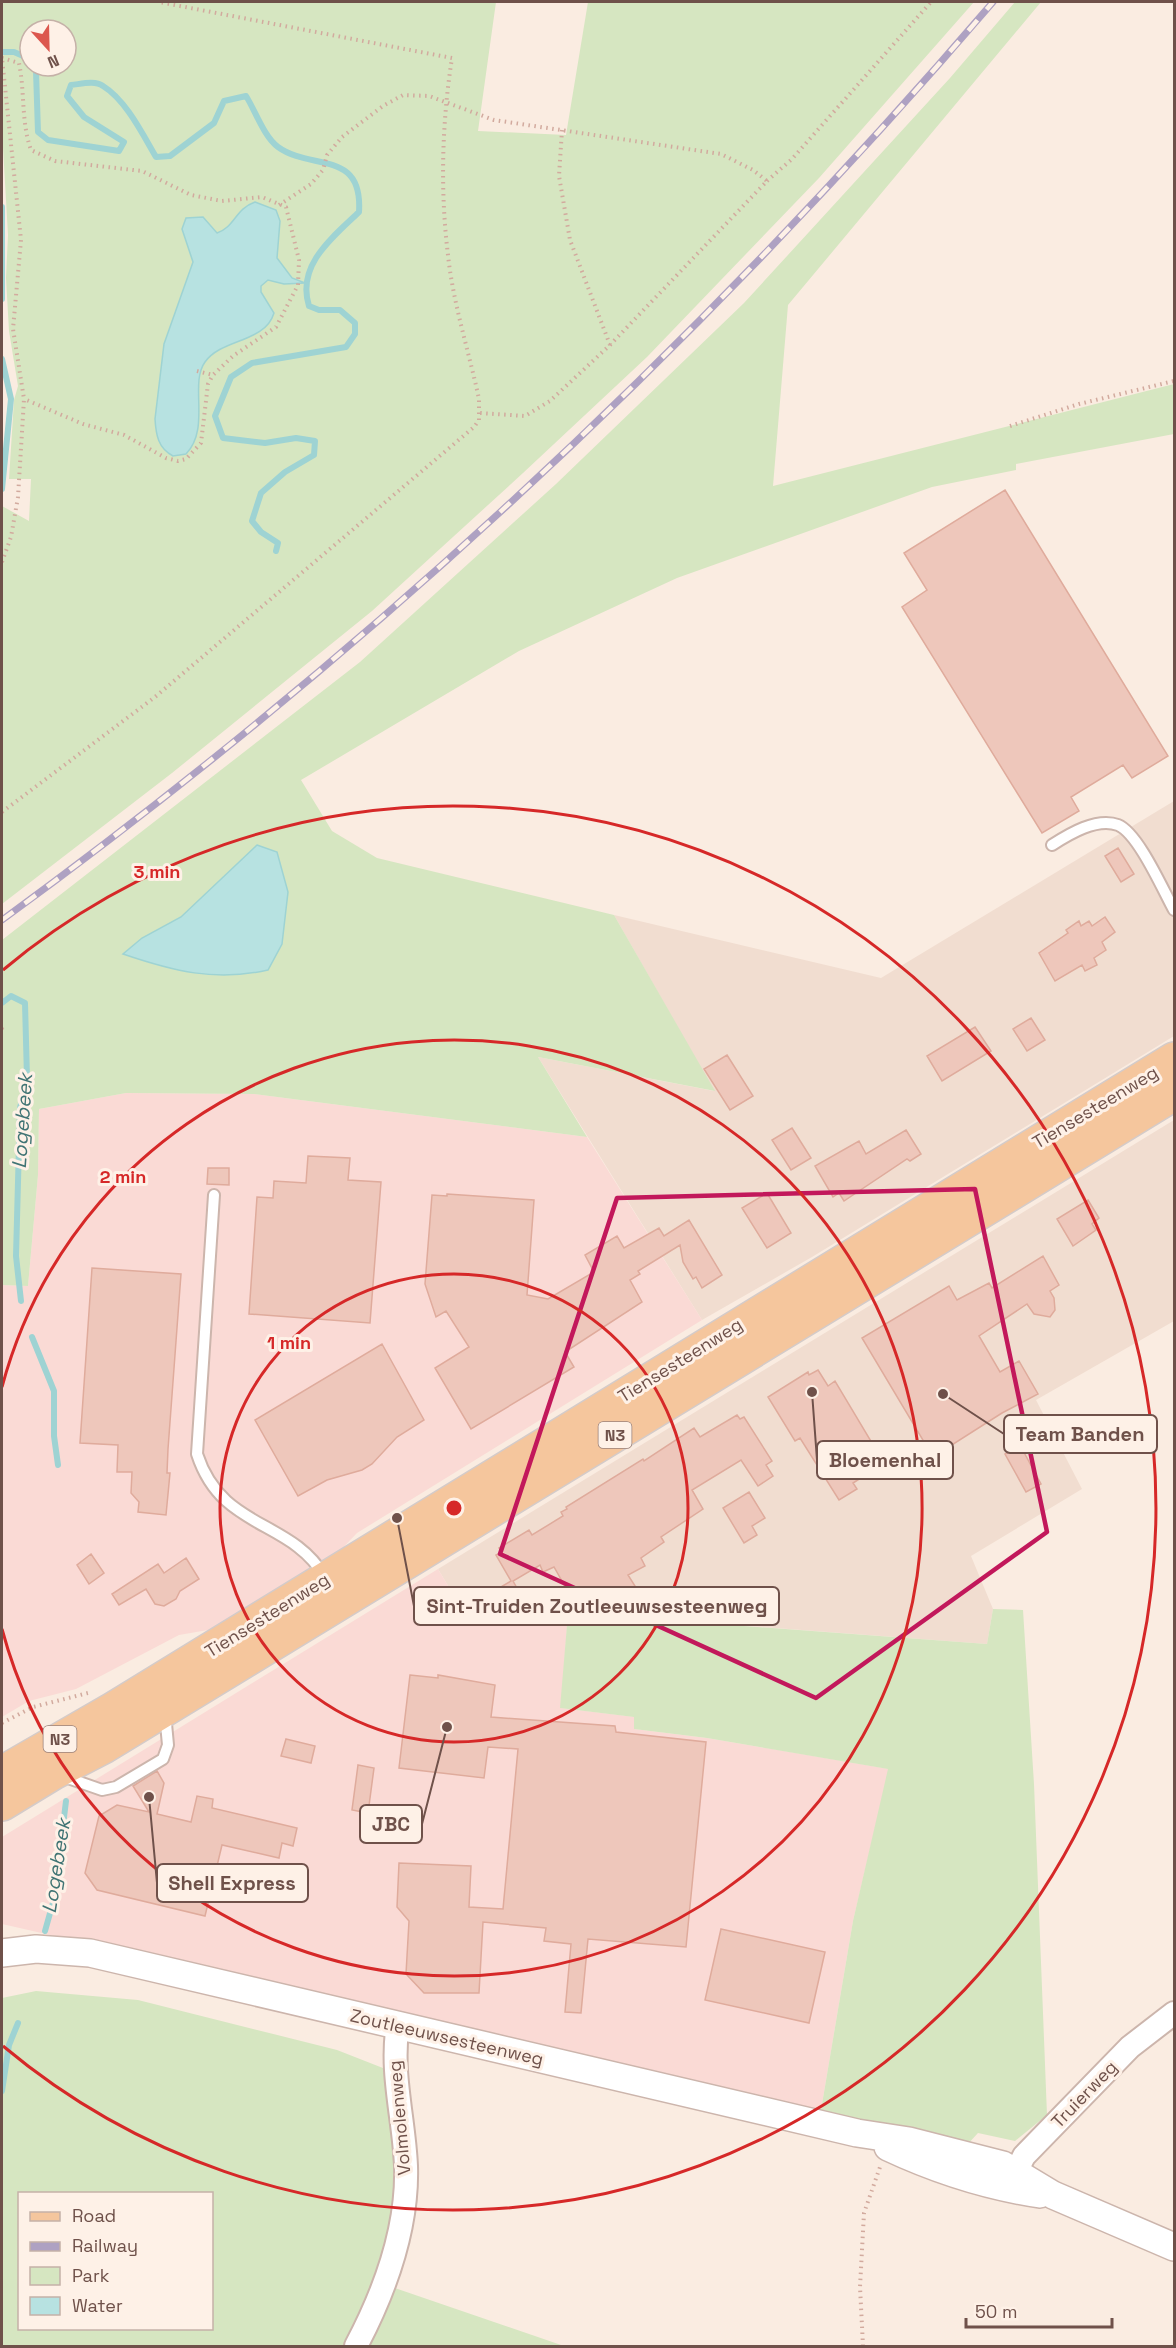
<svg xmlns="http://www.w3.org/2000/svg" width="1176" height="2348" font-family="'Space Grotesk',sans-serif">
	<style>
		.residential { fill: #f1ddd0 }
		.commercial { fill: #fadad5 }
		.green { fill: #d6e6c1; fill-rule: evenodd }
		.water { fill: #b7e2e1; stroke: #9ed3d3; stroke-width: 1.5 }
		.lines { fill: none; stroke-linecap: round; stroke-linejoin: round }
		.stream { stroke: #9ed3d3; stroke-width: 6 }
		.building { fill: #eec7bb; stroke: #dfab9c; stroke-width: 1.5 }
		.service-casing { stroke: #ccb5ac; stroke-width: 14 }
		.minor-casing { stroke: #ccb5ac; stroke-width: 26 }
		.tertiary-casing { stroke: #ccb5ac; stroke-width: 30 }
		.primary-casing { stroke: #d4cbc9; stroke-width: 36 }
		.path { stroke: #d2aa9e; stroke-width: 4; stroke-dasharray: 1.5 4.5; stroke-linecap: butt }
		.service { stroke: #fff; stroke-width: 10 }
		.minor { stroke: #fff; stroke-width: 22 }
		.tertiary { stroke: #fff; stroke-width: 27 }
		.primary { stroke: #f5c69d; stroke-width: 33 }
		.rail-casing { stroke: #aea1c2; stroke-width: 7 }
		.rail { stroke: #fef1e7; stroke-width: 4.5; stroke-dasharray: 14; stroke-linecap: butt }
		.marked { fill: none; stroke: #c2185b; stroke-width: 4.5; stroke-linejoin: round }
		.ring { fill: none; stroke: #d62828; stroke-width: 3 }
		.labels { text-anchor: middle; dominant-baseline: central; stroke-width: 6; stroke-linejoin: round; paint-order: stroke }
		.shield { fill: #fef1e7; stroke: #9a8179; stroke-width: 1.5 }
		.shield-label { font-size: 16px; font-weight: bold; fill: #6f514a }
		.street-label { font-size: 18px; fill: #6f514a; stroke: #fef1e7 }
		.water-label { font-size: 20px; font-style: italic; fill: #407474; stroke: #fef1e7 }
		.centre { fill: #d62828; stroke: #fef1e7; stroke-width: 3 }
		.ring-label { font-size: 18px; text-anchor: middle; font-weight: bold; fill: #d62828; stroke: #fef1e7; stroke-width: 6; stroke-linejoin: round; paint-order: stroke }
		.leader { fill: none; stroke: #6f514a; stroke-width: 2 }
		.callout-dot { fill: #6f514a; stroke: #fef1e7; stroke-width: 2 }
		.callout { fill: #fef1e7; stroke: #6f514a; stroke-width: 2 }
		.callout-label { font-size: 20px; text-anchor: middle; font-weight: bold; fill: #6f514a }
	</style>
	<rect width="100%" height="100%" fill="#faece1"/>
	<path class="residential" d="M 1174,801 L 1174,1036 L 812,1257 L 702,1320 L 538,1057 L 714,1091 L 614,915 L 881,978 Z
		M 1174,1120 L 1174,1321 L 1036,1400 L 1082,1489 L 971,1556 L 993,1609 L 987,1644 L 459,1604 L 438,1569 Z"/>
	<path class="commercial" d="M 126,1093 L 254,1094 L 587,1137 L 702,1320 L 357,1533 L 332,1559 L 208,1630 L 179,1635 L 76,1689 L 29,1701 L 2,1717 L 2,1285 L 28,1286 L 38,1175 L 39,1109 Z
		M 438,1569 L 459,1604 L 568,1613 L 561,1708 L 635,1717 L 634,1729 L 707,1738 L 889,1769 L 853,1921 L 821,2110 L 2,1924 L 2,1837 Z"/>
	<path class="green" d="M 2,2 L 496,2 L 478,131 L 566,135 L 588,2 L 974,2 L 819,178 L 647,357 L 523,473 L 372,611 L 172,773 L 2,904 L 2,506 L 29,521 L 31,479 L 9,479 L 14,400 L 18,386 L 9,331 L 6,278 L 8,235 L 2,130 ZM 30,30 L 66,30 L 66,66 L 30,66 Z
		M 1015,2 L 1041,2 L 788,305 L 773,486 L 1174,384 L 1174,434 L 1016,464 L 1016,470 L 932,487 L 677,578 L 519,651 L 301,780 L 332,831 L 377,858 L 614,915 L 715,1091 L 538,1057 L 587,1137 L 254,1094 L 126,1093 L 39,1109 L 38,1175 L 28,1286 L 2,1285 L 2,940 L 360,662 L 556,484 L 744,303 L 950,78 Z
		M 993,1609 L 1023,1610 L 1034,1784 L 1047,2115 L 1015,2141 L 978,2133 L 966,2146 L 821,2110 L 853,1921 L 888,1769 L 707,1738 L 634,1729 L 634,1717 L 560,1708 L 568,1613 L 987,1644 Z
		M 36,1991 L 138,2000 L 337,2050 L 388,2070 L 398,2179 L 394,2224 L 351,2346 L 2,2346 L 2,1998 ZM 20,2194 L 212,2194 L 212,2328 L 20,2328 Z
		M 389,2286 L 564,2346 L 363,2346 Z"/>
	<path class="water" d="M 255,202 L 276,210 L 280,221 L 277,258 L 292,278 L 305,283 L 284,284 L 268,280 L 261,286 L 261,292 L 274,313 C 265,343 222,338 205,362 C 189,384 211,428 186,454 L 173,456 C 158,448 156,435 155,419 L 164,344 L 193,262 L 182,229 L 186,218 L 203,217 L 217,233 C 235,227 235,209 255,202 Z
		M 257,845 L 277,852 L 288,892 L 282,944 L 268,970 C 215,982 173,971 123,954 L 142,938 L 181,917 Z"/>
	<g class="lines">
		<path class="stream" d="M 2,52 L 14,52 L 30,59
			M 33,66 L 36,71 L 38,132 L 48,140 L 119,151 L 124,142 L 84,117 L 67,96 L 71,85 C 81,84 95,80 103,86 C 126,100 143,135 156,157 L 170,156 L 214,123 L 224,101 L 246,96 C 255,110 264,137 278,147 C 311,171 363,149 359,212 C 333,237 296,265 309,306 L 319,310 L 340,310 L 355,323 L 355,334 L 346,347 L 252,363 L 231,377 L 215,416 L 223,438 L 265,443 L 296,438 L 315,441 L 314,455 L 285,472 L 261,493 L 252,521 L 261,532 L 278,543 L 276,551
			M 2,207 L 2,299
			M 2,359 L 11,399 L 2,489
			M 2,1003 L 11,996 L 25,1003 L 27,1078 L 20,1108 L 16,1256 L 21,1301
			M 32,1337 L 54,1391 L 54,1436 L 58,1465
			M 45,1931 L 54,1899 L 66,1801
			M 2,2091 L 9,2045 L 18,2023"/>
	</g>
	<path class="building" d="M 1005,490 L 1168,756 L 1132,778 L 1123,765 L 1071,797 L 1079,811 L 1042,833 L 902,607 L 927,590 L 904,553 Z
		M 1118,848 L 1134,874 L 1121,882 L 1105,856 Z
		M 1105,917 L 1115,932 L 1102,942 L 1106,950 L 1094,958 L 1097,965 L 1085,971 L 1082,965 L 1055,981 L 1039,953 L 1068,933 L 1066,930 L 1079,921 L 1081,926 L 1089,921 L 1092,926 Z
		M 1031,1018 L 1045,1040 L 1027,1051 L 1013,1029 Z
		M 975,1027 L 991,1051 L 942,1081 L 927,1056 Z
		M 727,1055 L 753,1096 L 730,1110 L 704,1069 Z
		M 792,1128 L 811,1158 L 791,1170 L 772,1140 Z
		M 906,1130 L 921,1154 L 910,1161 L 907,1159 L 844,1201 L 839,1193 L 833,1197 L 815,1166 L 859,1141 L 866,1154 Z
		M 308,1156 L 350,1158 L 348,1180 L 381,1182 L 370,1323 L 249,1314 L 257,1197 L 273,1198 L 274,1181 L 306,1183 Z
		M 208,1168 L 229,1168 L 229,1185 L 207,1184 Z
		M 767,1193 L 791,1233 L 767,1248 L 742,1208 Z
		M 447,1194 L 534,1200 L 527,1295 L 548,1299 L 594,1272 L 585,1255 L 617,1236 L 624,1248 L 659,1228 L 664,1236 L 689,1220 L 722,1275 L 702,1288 L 696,1277 L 693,1279 L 683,1262 L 680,1245 L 638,1271 L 640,1274 L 630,1280 L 642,1302 L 565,1352 L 574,1367 L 471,1429 L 435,1368 L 469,1347 L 446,1311 L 436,1317 L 425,1284 L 432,1195 L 447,1196 Z
		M 1088,1200 L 1099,1218 L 1092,1224 L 1096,1230 L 1073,1246 L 1057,1219 Z
		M 1043,1256 L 1059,1285 L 1050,1291 L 1054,1298 L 1055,1310 L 1050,1317 L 1034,1314 L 1027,1304 L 979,1336 L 1000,1372 L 1019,1361 L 1038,1394 L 1002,1413 L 933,1457 L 862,1338 L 949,1286 L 957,1300 L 989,1283 L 992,1288 Z
		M 92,1268 L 181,1274 L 168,1449 L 167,1473 L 170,1473 L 166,1515 L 138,1512 L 139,1502 L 131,1493 L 132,1472 L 117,1472 L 118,1445 L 80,1443 Z
		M 382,1344 L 424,1420 L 397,1437 L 372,1464 L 362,1470 L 327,1480 L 298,1496 L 255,1420 Z
		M 818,1370 L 828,1386 L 835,1381 L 884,1463 L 853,1483 L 857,1489 L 839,1500 L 800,1438 L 795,1441 L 768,1397 L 808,1372 L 809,1375 Z
		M 737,1415 L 740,1419 L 744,1417 L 772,1461 L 766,1465 L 773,1476 L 758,1486 L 741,1460 L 692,1490 L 703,1509 L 661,1537 L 664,1542 L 641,1558 L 645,1566 L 628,1575 L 635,1586 L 607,1604 L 598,1590 L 575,1604 L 554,1567 L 543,1572 L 540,1565 L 513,1581 L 525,1602 L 482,1598 L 511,1581 L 496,1555 L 502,1552 L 499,1548 L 529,1530 L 532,1535 L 563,1516 L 561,1512 L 567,1509 L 566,1507 L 643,1459 L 644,1461 L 694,1428 L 700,1437 Z
		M 1020,1445 L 1041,1484 L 1026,1492 L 1005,1454 Z
		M 749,1492 L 765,1518 L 752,1526 L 757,1535 L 744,1543 L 723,1508 Z
		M 91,1554 L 104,1573 L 89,1584 L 77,1565 Z
		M 186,1558 L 199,1579 L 180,1591 L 176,1599 L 164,1606 L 155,1604 L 146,1589 L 119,1605 L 112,1594 L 158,1564 L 164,1573 Z
		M 410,1675 L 438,1678 L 438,1675 L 495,1685 L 491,1717 L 615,1726 L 616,1732 L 706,1742 L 686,1947 L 588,1939 L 581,2013 L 565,2012 L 571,1944 L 544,1941 L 546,1928 L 483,1922 L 479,1993 L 424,1993 L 406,1974 L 409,1921 L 397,1907 L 399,1863 L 471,1866 L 469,1907 L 503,1909 L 518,1749 L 488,1747 L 484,1778 L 399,1768 Z
		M 286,1739 L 315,1746 L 311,1763 L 281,1756 Z
		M 358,1765 L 374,1768 L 368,1813 L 352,1810 Z
		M 157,1771 L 164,1783 L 157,1814 L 191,1822 L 197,1796 L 213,1799 L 212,1808 L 297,1828 L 293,1846 L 282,1843 L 279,1858 L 222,1845 L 205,1916 L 97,1890 L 85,1873 L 99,1816 L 117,1805 L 149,1812 L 133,1786 Z
		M 721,1929 L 825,1952 L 809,2023 L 705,2000 Z"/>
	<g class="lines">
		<defs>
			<path id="service" d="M 1052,845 C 1069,834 1097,817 1118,825 C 1138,833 1163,890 1174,910
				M 214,1195 L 197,1454 C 222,1531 290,1518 325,1577
				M 62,1776 L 102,1790 L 116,1787 L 163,1759 L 168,1745 L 165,1713"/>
			<path id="minor" d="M 1008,2188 L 1024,2156 L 1130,2047 L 1174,2013
				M 356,2346 C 384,2293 408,2228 406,2166 C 404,2118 390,2072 398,2024"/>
			<path id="tertiary" d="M 2,1953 L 36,1949 L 90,1953 L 857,2133 L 909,2141 L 1003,2165 L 1053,2195 L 1174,2247
				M 888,2147 C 937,2170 987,2186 1040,2194"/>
			<path id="primary" d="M 2,1773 L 113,1709 L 1174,1059
				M 2,1804 L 53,1773 L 105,1746 L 1174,1094"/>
		</defs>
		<use href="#service" class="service-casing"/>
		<use href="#minor" class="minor-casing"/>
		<use href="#tertiary" class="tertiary-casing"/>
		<use href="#primary" class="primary-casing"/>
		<path class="path" d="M 2,58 L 19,63 C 25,92 21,122 31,150 L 55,161 L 142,171 L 191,195 L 222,201 L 262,197 L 286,207 L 299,260 L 298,285 L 276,327 L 233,356 L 213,375 L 208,384 L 201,443 L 186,459 L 178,461 L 166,458 L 124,435 L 83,424 L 24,399
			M 562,130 L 559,176 L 570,240 L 610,345
			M 767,181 L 792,159 L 931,2
			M 279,205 L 311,184 L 323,170 L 327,155 L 342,137 L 383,106 L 403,95 L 429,96 L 494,120 L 721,154 L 753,170 L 767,181 L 610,345 L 550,401 L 525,416 L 480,413
			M 197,371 L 213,375
			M 1010,426 L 1079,404 L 1174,381
			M 2,562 L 11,537 L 18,497 L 24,399 L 13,329 L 21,240 L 2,58
			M 2,812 L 155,697 L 474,427 L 479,420 L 479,399 C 469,352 453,303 448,255 C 440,190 442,122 452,58 L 159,2
			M 2,1028 L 7,1025
			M 2,1723 L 33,1707 L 92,1692
			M 863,2346 L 860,2287 L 864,2213 L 880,2167"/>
		<use href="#service" class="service"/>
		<use href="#minor" class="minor"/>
		<use href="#tertiary" class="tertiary"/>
		<use href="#primary" class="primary"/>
		<defs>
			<path id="rail" d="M 2,920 C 367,654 699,345 993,2"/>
		</defs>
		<use href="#rail" class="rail-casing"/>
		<use href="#rail" class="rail"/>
	</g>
	<path class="marked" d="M 975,1189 L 1047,1532 L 816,1698 L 500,1554 L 617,1198 Z"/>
	<g class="ring">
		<circle cx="454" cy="1508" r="234"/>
		<path d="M2 1387A468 468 0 1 1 2 1629"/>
		<path d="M3 970A702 702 0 1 1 3 2046"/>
	</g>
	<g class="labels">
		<g class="shield">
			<rect x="598.5" y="1422" width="33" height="26" rx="4.5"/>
			<rect x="43.5" y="1726" width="33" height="26" rx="4.5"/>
		</g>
		<g class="shield-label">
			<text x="615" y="1435">N3</text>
			<text x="60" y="1739">N3</text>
		</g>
		<g class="street-label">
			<text transform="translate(1095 1107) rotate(-31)">Tiensesteenweg</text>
			<text transform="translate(680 1360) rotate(-32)">Tiensesteenweg</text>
			<text transform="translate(267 1615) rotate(-32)">Tiensesteenweg</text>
			<text transform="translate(447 2037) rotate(13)">Zoutleeuwsesteenweg</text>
			<text transform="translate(1084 2094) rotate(-46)">Truierweg</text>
			<text transform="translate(399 2118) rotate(-95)">Volmolenweg</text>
		</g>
		<g class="water-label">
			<text transform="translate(22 1121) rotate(-86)">Logebeek</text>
			<text transform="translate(56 1866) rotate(-81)">Logebeek</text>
		</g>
	</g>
	<circle cx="454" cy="1508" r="9" class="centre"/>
	<g class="ring-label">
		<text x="157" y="878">3 min</text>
		<text x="123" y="1183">2 min</text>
		<text x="289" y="1349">1 min</text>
	</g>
	<path class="leader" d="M943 1394L1004 1434M812 1392L817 1460M397 1518L414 1606M447 1727L422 1824M149 1797L157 1883"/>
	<g class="callout-dot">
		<circle cx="943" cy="1394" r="6"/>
		<circle cx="812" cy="1392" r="6"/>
		<circle cx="397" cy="1518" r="6"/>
		<circle cx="447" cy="1727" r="6"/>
		<circle cx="149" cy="1797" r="6"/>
	</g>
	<g class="callout">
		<rect x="1004" y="1415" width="153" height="38" rx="6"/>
		<rect x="817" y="1441" width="136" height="38" rx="6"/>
		<rect x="414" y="1587" width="365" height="38" rx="6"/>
		<rect x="360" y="1805" width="62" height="38" rx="6"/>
		<rect x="157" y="1864" width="151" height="38" rx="6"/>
	</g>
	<g class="callout-label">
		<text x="1080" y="1441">Team Banden</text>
		<text x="885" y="1467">Bloemenhal</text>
		<text x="597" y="1613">Sint-Truiden Zoutleeuwsesteenweg</text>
		<text x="391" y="1831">JBC</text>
		<text x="232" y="1890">Shell Express</text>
	</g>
	<rect width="1176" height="2348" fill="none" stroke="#6f514a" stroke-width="6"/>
	<rect x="18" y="2192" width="195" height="138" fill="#fef1e7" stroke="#c5b1a8" stroke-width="1.5"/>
	<rect x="30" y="2212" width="30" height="9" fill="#f5c69d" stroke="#c5b1a8" stroke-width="1.5"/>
	<text x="72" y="2222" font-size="18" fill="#6f514a">Road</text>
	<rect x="30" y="2242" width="30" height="9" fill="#aea1c2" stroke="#c5b1a8" stroke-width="1.5"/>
	<text x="72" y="2252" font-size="18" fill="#6f514a">Railway</text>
	<rect x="30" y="2267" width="30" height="18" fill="#d6e6c1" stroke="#c5b1a8" stroke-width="1.5"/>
	<text x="72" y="2282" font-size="18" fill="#6f514a">Park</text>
	<rect x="30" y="2297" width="30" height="18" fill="#b7e2e1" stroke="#c5b1a8" stroke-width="1.5"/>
	<text x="72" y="2312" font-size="18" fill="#6f514a">Water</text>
	<g transform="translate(48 48) rotate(158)"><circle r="28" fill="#fef1e7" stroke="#c5b1a8" stroke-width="1.5"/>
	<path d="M0-4.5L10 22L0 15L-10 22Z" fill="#dc574e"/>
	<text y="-9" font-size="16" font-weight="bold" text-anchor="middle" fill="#6f514a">N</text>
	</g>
	<path d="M966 2318v9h146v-9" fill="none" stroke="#6f514a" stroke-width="3"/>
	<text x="975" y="2318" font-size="18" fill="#6f514a" stroke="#fef1e7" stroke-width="4.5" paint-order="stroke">50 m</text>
</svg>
